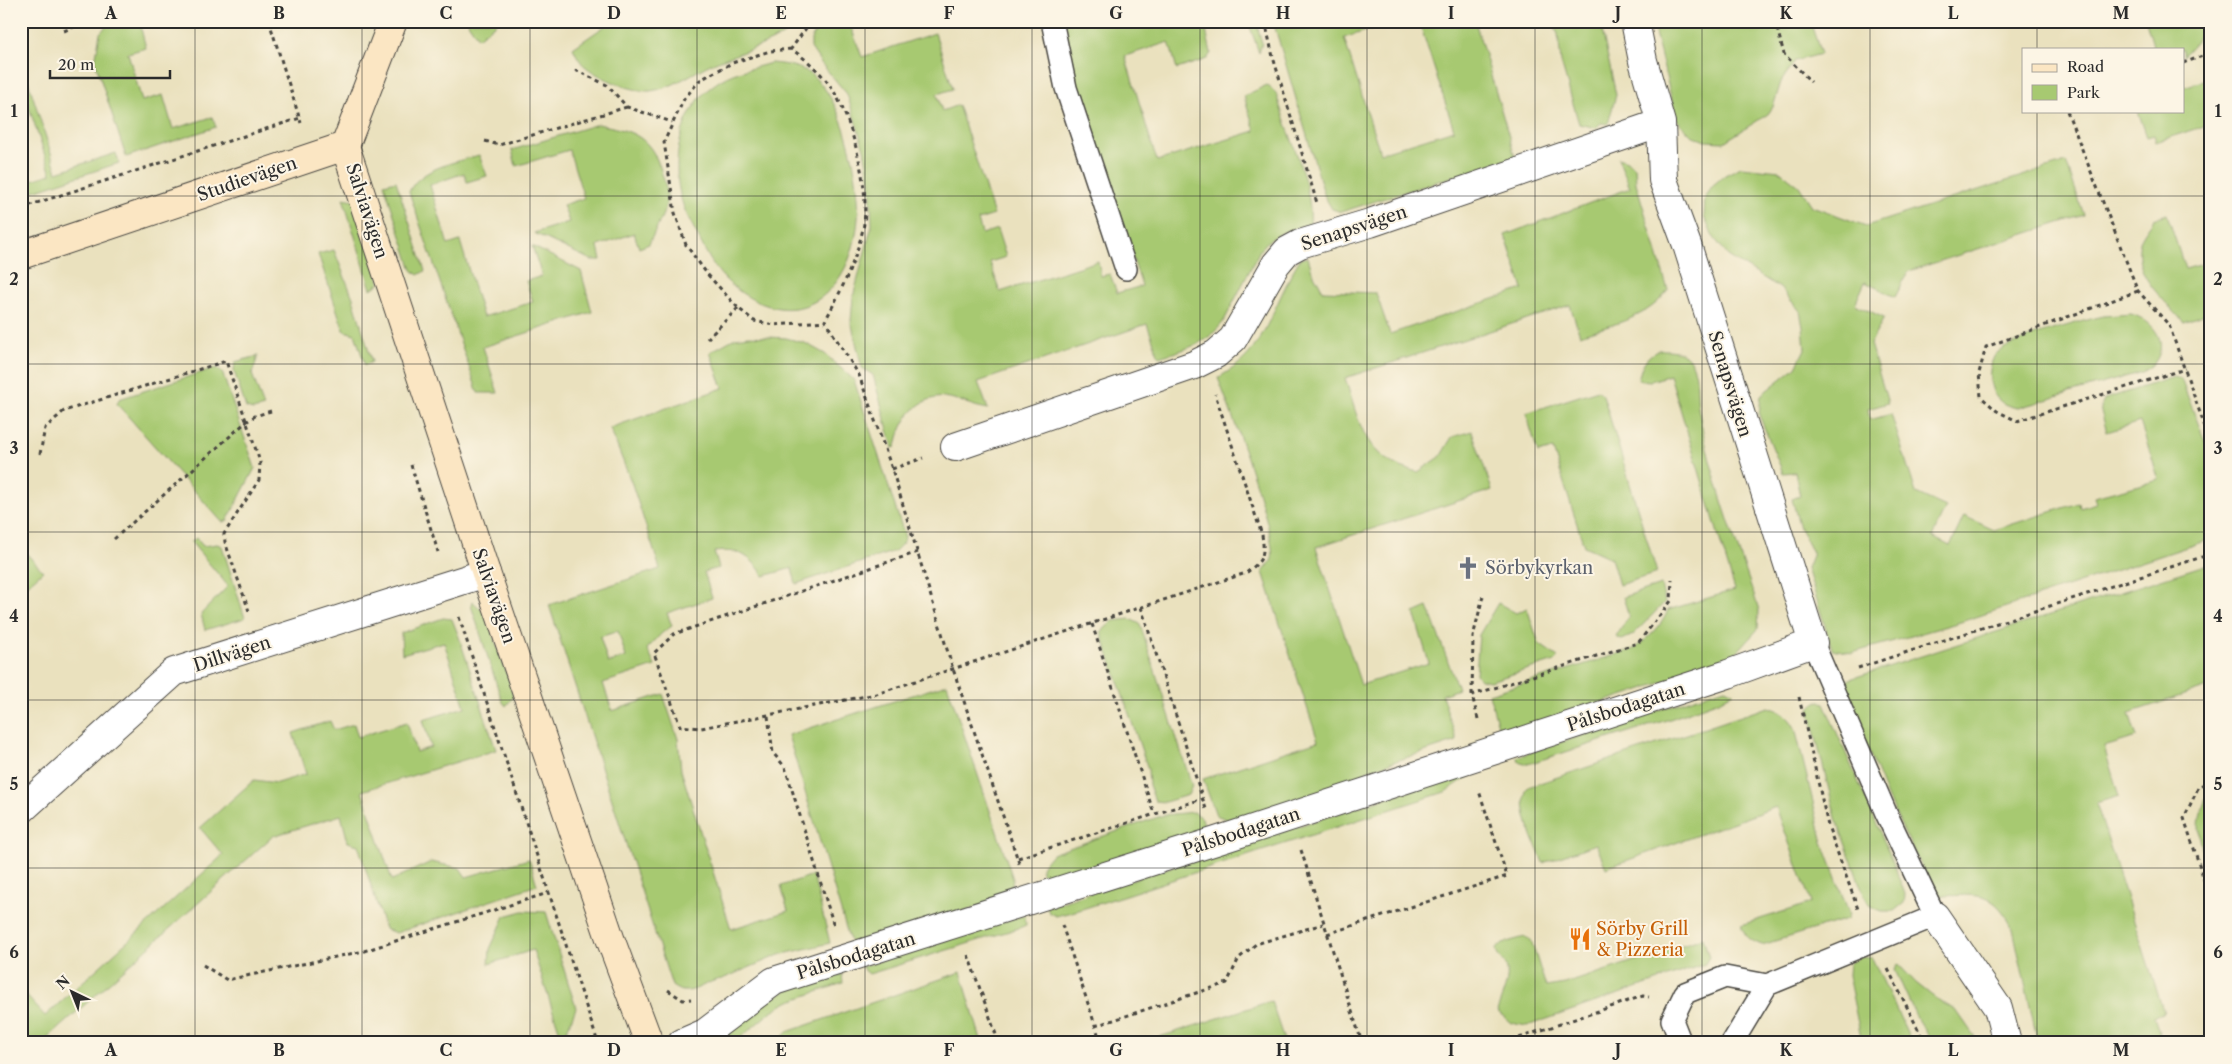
<svg xmlns="http://www.w3.org/2000/svg" width="2232" height="1064" font-family="'Libre Caslon Text',serif">
	<style>
		.green { fill: #a7c971; stroke: #697a4e; fill-rule: evenodd }
		.lines { fill: none; stroke-linecap: round; stroke-linejoin: round }
		.lane-casing { stroke: #484641; stroke-width: 24 }
		.street-casing { stroke: #484641; stroke-width: 30 }
		.secondary-casing { stroke: #484641; stroke-width: 30 }
		.path { stroke: #484641; stroke-width: 3; stroke-dasharray: 4 4; stroke-linecap: butt }
		.lane { stroke: #fff; stroke-width: 21 }
		.street { stroke: #fff; stroke-width: 28 }
		.secondary { stroke: #fbe6c3; stroke-width: 28 }
		.grid { fill: none; stroke: #2b2b2b; stroke-width: 1; stroke-opacity: 0.55 }
		.labels { text-anchor: middle; dominant-baseline: central; stroke-width: 4; stroke-linejoin: round; paint-order: stroke }
		.street-label { font-size: 18px; fill: #2b2b2b; stroke: #fcf5e5 }
		.worship-label { font-size: 18px; fill: #5b616d; stroke: #fcf5e5; text-anchor: start }
		.food-label { font-size: 18px; fill: #c56008; stroke: #fcf5e5; text-anchor: start }
		.neatline { fill: none; stroke: #2b2b2b; stroke-width: 2 }
		.grid-label { font-size: 16px; text-anchor: middle; font-weight: bold; fill: #2b2b2b }
	</style>
	<rect width="100%" height="100%" fill="#fcf5e5"/>
	<filter id="ink" filterUnits="userSpaceOnUse"><feTurbulence type="fractalNoise" baseFrequency=".02" numOctaves="2"/><feDisplacementMap in="SourceGraphic" scale="10" xChannelSelector="R" yChannelSelector="G"/><feConvolveMatrix kernelMatrix="1 2 1 2 8 2 1 2 1" color-interpolation-filters="sRGB"/></filter>
	<filter id="wash" filterUnits="userSpaceOnUse"><feTurbulence type="fractalNoise" baseFrequency=".0096" numOctaves="4" result="noise"/><feDisplacementMap in="SourceGraphic" scale="20" xChannelSelector="R" yChannelSelector="G"/><feGaussianBlur stdDeviation="1.12" result="paint"/><feColorMatrix in="noise" values="0 0 0 0 0 0 0 0 0 0 0 0 0 0 0 0 0 1.4 0 .05"/><feComposite in="paint" operator="in"/></filter>
	<g filter="url(#wash)">
		<rect width="100%" height="100%" fill="#eae1be"/>
		<path class="green" d="M 111,21 L 139,21 L 146,48 L 128,53 L 142,101 L 163,95 L 173,129 L 212,117 L 216,127 L 126,157 L 95,62 L 100,33 Z
			M 470,21 L 499,21 L 478,38 L 468,23 Z
			M 601,21 L 727,21 L 732,27 L 739,21 L 798,21 C 787,41 734,54 713,63 C 693,72 672,89 650,91 C 632,92 600,78 586,67 C 580,63 576,54 573,48 L 605,26 Z
			M 830,21 L 843,21 L 852,30 L 862,57 L 935,33 L 953,89 L 937,94 L 942,111 L 958,105 L 994,215 L 978,220 L 982,234 L 997,229 L 1006,257 L 990,262 L 1000,292 L 1098,261 L 1101,276 L 1110,274 L 1117,293 L 1142,286 L 1072,76 L 1064,21 L 1204,21 L 1211,53 L 1207,59 L 1177,69 L 1169,42 L 1125,56 L 1157,161 L 1255,131 L 1244,96 L 1267,85 L 1276,93 C 1286,130 1314,187 1310,224 C 1290,230 1273,233 1260,250 L 1225,319 C 1209,344 1186,349 1159,357 L 1147,324 L 978,382 L 988,409 C 974,407 963,401 950,398 C 919,393 900,420 896,447 L 893,448 L 873,375 L 862,368 L 851,321 L 853,297 L 872,225 L 870,181 L 864,149 L 847,94 L 821,63 L 811,48 L 811,39 L 819,26 Z
			M 1248,21 L 1256,21 L 1262,43 L 1259,53 Z
			M 1273,21 L 1397,21 L 1344,38 L 1380,153 L 1454,130 L 1419,21 L 1475,21 L 1515,157 L 1341,212 L 1332,209 L 1325,197 Z
			M 1551,21 L 1600,21 L 1616,95 L 1608,124 L 1601,123 L 1596,128 L 1579,124 L 1561,62 L 1558,34 Z
			M 1652,21 L 1810,21 L 1821,54 L 1795,61 L 1781,82 L 1773,107 L 1768,114 L 1724,142 L 1706,141 L 1691,135 L 1677,120 Z
			M 2146,21 L 2206,21 L 2195,43 L 2183,56 L 2183,49 L 2154,49 Z
			M 21,59 L 57,172 L 116,153 L 119,163 L 25,194 L 22,183 L 51,174 L 21,83 Z
			M 771,63 C 782,64 793,65 804,70 C 840,88 856,162 858,198 C 860,220 855,249 845,268 C 817,322 766,318 726,280 C 710,265 700,239 689,219 C 666,175 676,106 721,80 C 735,71 755,68 771,63 Z
			M 2211,79 L 2210,124 L 2156,142 L 2154,135 L 2147,137 L 2138,111 L 2183,111 L 2183,87 Z
			M 598,124 C 631,131 648,134 660,167 C 663,177 667,187 667,197 C 666,213 655,230 649,244 L 639,248 L 634,233 L 598,246 L 601,260 L 591,260 L 534,233 L 569,222 L 563,205 L 584,198 L 569,150 L 516,166 L 512,150 Z
			M 479,155 L 487,176 L 467,182 L 464,173 L 430,185 L 448,245 L 460,241 L 483,317 L 533,302 L 526,281 L 542,276 L 532,246 L 581,271 L 592,312 L 483,347 L 498,393 L 478,393 L 409,192 C 419,168 457,162 479,155 Z
			M 1618,158 L 1627,161 L 1635,168 L 1636,183 L 1668,290 C 1648,319 1612,324 1580,335 L 1570,305 L 1345,378 C 1360,424 1364,461 1418,472 L 1440,457 L 1452,437 L 1472,431 L 1492,490 L 1316,547 L 1361,685 L 1429,663 L 1414,613 L 1428,607 L 1458,689 L 1442,695 L 1457,741 L 1366,771 L 1361,781 L 1233,822 L 1216,815 L 1203,779 L 1318,741 L 1263,572 C 1266,568 1270,564 1272,559 C 1278,537 1229,406 1218,378 C 1227,372 1238,366 1246,357 C 1267,336 1282,287 1300,259 L 1308,257 L 1312,271 L 1323,291 L 1376,293 L 1390,334 L 1523,289 L 1505,235 L 1630,188 Z
			M 2066,162 L 2084,215 L 1909,271 L 1895,297 L 1865,282 L 1855,304 L 1884,318 L 1870,344 L 1888,403 L 1868,409 L 1870,420 L 1891,414 L 1916,493 L 1946,507 L 1932,537 L 1950,546 L 1964,516 L 1994,530 L 2079,503 L 2080,508 L 2096,503 L 2094,497 L 2159,480 L 2140,422 L 2107,432 L 2100,408 L 2105,399 L 2174,377 L 2181,379 L 2211,457 L 2211,539 L 1964,621 L 1852,653 L 1832,649 L 1807,568 L 1813,553 L 1800,528 L 1792,499 L 1800,496 L 1795,472 L 1783,473 L 1759,415 L 1761,395 L 1796,367 L 1805,349 L 1803,327 L 1800,311 L 1780,288 L 1728,256 L 1712,235 L 1704,216 L 1705,199 L 1712,186 L 1725,175 L 1741,167 L 1780,171 L 1799,186 L 1812,206 L 1866,226 Z
			M 396,181 L 425,271 L 418,275 L 412,270 L 384,184 Z
			M 343,198 L 355,200 L 380,283 L 371,289 Z
			M 2167,214 L 2185,269 L 2211,262 L 2211,312 L 2183,322 C 2165,299 2132,277 2140,242 C 2142,235 2150,226 2154,219 Z
			M 334,250 L 353,298 L 372,362 L 365,365 L 355,334 L 344,331 L 318,254 Z
			M 2131,314 C 2152,320 2170,341 2155,362 C 2152,366 2146,369 2142,372 L 2018,408 C 2004,406 1994,400 1991,385 C 1988,377 1990,363 1995,355 C 2006,341 2085,320 2104,316 C 2113,315 2122,315 2131,314 Z
			M 749,336 L 786,338 L 805,343 L 825,354 L 854,380 L 905,537 L 902,544 L 895,551 L 796,584 L 792,568 L 764,576 C 750,555 739,549 714,552 L 719,568 L 704,572 L 712,598 L 667,613 L 672,626 L 662,633 L 647,649 L 655,666 L 603,683 L 612,711 L 663,694 L 678,739 L 681,770 L 731,929 L 788,911 L 781,886 L 813,875 L 830,943 L 779,955 L 722,979 C 703,981 690,1000 672,986 L 549,605 L 660,569 L 632,484 L 610,428 L 723,388 L 710,352 L 735,338 ZM 618,631 L 626,657 L 608,663 L 600,637 Z
			M 1658,350 C 1668,350 1682,349 1689,359 C 1699,372 1696,391 1698,407 C 1710,476 1737,544 1759,610 L 1758,629 L 1738,651 L 1718,664 L 1501,736 L 1489,694 L 1634,649 C 1649,637 1661,628 1668,610 L 1735,590 L 1670,375 L 1651,381 L 1638,380 C 1642,365 1644,358 1658,350 Z
			M 258,356 L 252,374 L 264,407 L 253,410 L 246,408 L 234,371 L 235,362 Z
			M 215,368 L 222,372 L 255,468 L 227,521 L 222,522 L 117,404 L 119,399 Z
			M 1598,390 L 1603,395 L 1657,573 L 1619,585 L 1611,558 L 1584,546 L 1553,449 L 1538,453 L 1526,413 Z
			M 196,538 L 203,546 L 217,544 L 222,546 L 245,618 L 205,630 L 201,614 L 228,586 L 191,542 Z
			M 21,548 L 43,571 L 21,591 Z
			M 2211,563 L 2211,686 L 2129,713 L 2137,737 L 2104,747 L 2119,796 L 2096,803 L 2164,1013 L 2154,1017 L 2162,1041 L 2173,1037 L 2174,1043 L 2038,1043 L 2013,929 C 1994,890 1979,895 1941,896 L 1932,888 L 1888,799 L 1842,685 L 1850,679 Z
			M 1661,585 L 1665,602 L 1633,635 L 1622,640 L 1616,637 L 1629,616 L 1623,597 Z
			M 472,601 L 484,612 L 492,626 L 493,636 L 510,682 L 513,697 L 506,706 L 502,701 L 471,605 Z
			M 1498,603 L 1516,613 L 1527,608 L 1539,644 L 1558,657 L 1555,661 L 1490,681 L 1480,679 L 1476,674 L 1479,635 Z
			M 443,618 L 452,619 L 459,637 L 496,750 L 362,791 L 392,880 L 431,862 L 460,868 L 466,877 L 529,859 L 537,885 L 396,933 L 385,929 L 358,845 L 348,842 L 341,815 L 273,836 L 42,1043 L 21,1043 L 21,990 L 45,1016 L 223,855 L 200,828 L 254,780 L 277,783 L 306,774 L 293,733 L 330,721 L 334,730 L 354,724 L 358,737 L 407,722 L 416,752 L 431,747 L 423,720 L 465,707 L 444,642 L 402,654 L 401,633 Z
			M 1130,619 L 1140,624 L 1192,786 L 1188,795 L 1165,802 L 1155,801 L 1149,785 L 1148,769 L 1101,632 L 1113,621 Z
			M 947,684 L 1013,879 L 1010,896 L 852,948 L 788,735 Z
			M 1725,688 L 1734,692 L 1719,701 L 1670,719 L 1528,764 L 1518,761 L 1517,757 Z
			M 1817,701 L 1824,703 L 1891,857 L 1905,894 L 1904,903 L 1894,911 L 1882,911 L 1870,906 L 1862,890 L 1836,818 L 1809,710 Z
			M 1768,707 C 1781,711 1789,716 1795,728 L 1823,843 L 1849,913 L 1847,919 L 1762,945 C 1751,941 1745,937 1741,925 L 1811,903 L 1776,807 L 1606,868 L 1596,844 L 1543,863 C 1536,844 1516,805 1528,787 Z
			M 1475,772 L 1445,792 L 1079,910 L 1056,916 L 1049,913 L 1047,907 L 1457,775 Z
			M 2211,790 L 2211,877 C 2200,842 2191,824 2211,790 Z
			M 1194,812 L 1202,818 L 1204,825 L 1200,833 L 1049,880 L 1043,876 L 1041,867 L 1052,854 L 1164,815 Z
			M 523,911 L 546,912 L 576,1008 L 567,1030 L 560,1033 L 533,950 L 489,964 L 490,949 L 505,916 Z
			M 1025,915 L 1026,925 L 1019,928 L 869,974 L 861,967 Z
			M 1525,937 L 1531,940 L 1546,987 L 1565,984 L 1703,938 L 1709,957 L 1705,964 L 1527,1026 L 1511,1023 L 1497,1011 C 1501,998 1511,979 1506,966 C 1503,959 1496,957 1496,949 L 1503,943 Z
			M 1861,957 L 1872,958 L 1912,1043 L 1862,1043 L 1848,975 L 1849,963 Z
			M 1898,964 L 1916,983 L 1940,1002 L 1956,1010 L 1979,1043 L 1933,1043 L 1915,1014 L 1895,970 Z
			M 961,972 L 982,1043 L 776,1043 L 787,1032 Z
			M 842,974 L 843,983 L 790,1001 L 773,1010 L 734,1043 L 715,1043 L 766,1001 L 792,988 Z
			M 1271,1001 L 1285,1043 L 1141,1043 Z"/>
	</g>
	<g filter="url(#ink)">
		<g class="lines">
			<defs>
				<path id="lane" d="M 1052,21 L 1066,88 L 1126,269
					M 1681,1043 L 1672,1020 L 1685,993 L 1725,977 L 1767,985 L 1935,916 L 1886,813 L 1813,643
					M 1732,1043 L 1767,985"/>
				<path id="street" d="M 955,447 L 1194,365 L 1216,354 L 1233,339 L 1276,264 L 1287,251 L 1300,244 L 1370,223 L 1661,123
					M 21,810 L 174,672 L 486,573
					M 1935,916 L 1998,1008 L 2007,1043
					M 682,1043 L 705,1033 L 774,981 L 1216,841 L 1728,674 L 1813,643 L 1687,245 L 1663,180 L 1661,123 L 1643,61 L 1635,21"/>
				<path id="secondary" d="M 345,146 L 486,573 L 611,941 L 649,1043
					M 345,146 L 393,21
					M 21,255 L 345,146"/>
			</defs>
			<use href="#lane" class="lane-casing"/>
			<use href="#street" class="street-casing"/>
			<use href="#secondary" class="secondary-casing"/>
			<path class="path" d="M 269,21 L 301,123
				M 811,21 L 791,49 C 808,60 826,77 836,95 C 854,128 871,193 863,229 C 855,263 841,291 825,321 L 859,375 L 892,469 L 953,669 L 1020,866
				M 1265,21 L 1273,57 L 1317,203
				M 1775,21 L 1784,54 L 1811,82
				M 64,31 L 87,21
				M 791,49 L 770,51 L 732,63 L 700,80 L 684,99 L 664,142 L 675,213 L 686,245 L 708,275 L 738,308 L 754,321 L 774,325 L 825,321
				M 2183,63 L 2211,53
				M 575,70 L 607,85 L 627,107 L 672,122
				M 2067,111 L 2138,291 L 2169,325 L 2211,444
				M 485,141 L 499,145 L 627,107
				M 21,208 L 300,118
				M 2138,291 L 1986,347 L 1979,373 L 1981,397 L 1997,411 L 2017,421 L 2185,369
				M 707,339 L 738,308
				M 40,454 L 45,428 L 64,411 L 226,361 L 260,462 L 259,480 L 224,534 L 225,542 L 249,611
				M 411,465 L 438,552
				M 892,469 L 923,458
				M 114,539 L 246,422 L 255,416 L 271,411
				M 918,552 L 674,634 L 654,653 L 680,726 L 701,728 L 876,694 L 1246,573 C 1263,560 1265,556 1262,535 L 1215,394
				M 1141,607 L 1206,809
				M 459,617 L 598,1043
				M 1092,624 L 1154,814
				M 1858,668 L 2211,554
				M 1472,695 L 1473,637 L 1483,596
				M 1799,697 L 1828,826 L 1859,912
				M 768,716 L 773,753 L 785,767 L 834,926
				M 1478,719 L 1472,695 L 1638,643 L 1671,601 L 1672,579
				M 2211,779 L 2198,788 L 2184,818 L 2211,901
				M 1301,850 L 1362,1043
				M 1018,858 L 1202,799
				M 1062,925 L 1101,1043
				M 1327,934 L 1507,876 L 1479,791
				M 968,955 L 999,1043
				M 203,965 L 227,980 L 364,951 L 548,893
				M 1888,969 L 1925,1043
				M 668,990 L 683,1000 L 691,999
				M 1095,1026 L 1227,983 L 1239,958 L 1256,944 L 1323,924
				M 1504,1043 L 1643,996 L 1649,997"/>
			<use href="#lane" class="lane"/>
			<use href="#street" class="street"/>
			<use href="#secondary" class="secondary"/>
		</g>
	</g>
	<path class="grid" d="M 195,21 L 195,1043M 362,21 L 362,1043M 530,21 L 530,1043M 697,21 L 697,1043M 865,21 L 865,1043M 1032,21 L 1032,1043M 1200,21 L 1200,1043M 1367,21 L 1367,1043M 1535,21 L 1535,1043M 1702,21 L 1702,1043M 1870,21 L 1870,1043M 2037,21 L 2037,49M 2037,111 L 2037,1043M 21,196 L 2211,196M 21,364 L 2211,364M 21,532 L 2211,532M 21,700 L 2211,700M 21,868 L 2211,868"/>
	<defs>
		<symbol id="church-bare" viewBox="-9 -9 18 18"><path d="M-1.2-6h2.4v3.5h3.3v2.4h-3.3V6h-2.4V-.1h-3.3v-2.4h3.3Z" fill="#6b7280" stroke="#fcf5e5" stroke-width="2.5" paint-order="stroke"/></symbol>
		<symbol id="restaurant-bare" viewBox="-9 -9 18 18"><path d="M-5-6h1v4h1v-4h1v4h1v-4h1v5L-1.5 .5V6h-2V.5L-5-1ZM5-6V6H3V1.5H1.5Q1.5-4 5-6Z" fill="#e8710a" stroke="#fcf5e5" stroke-width="2.5" paint-order="stroke"/></symbol>
	</defs>
	<g fill-rule="evenodd">
		<use href="#church-bare" x="1452" y="552" width="32" height="32"/>
		<use href="#restaurant-bare" x="1564" y="923" width="32" height="32"/>
	</g>
	<g class="labels">
		<g class="street-label">
			<text transform="translate(247 179) rotate(-19)">Studievägen</text>
			<text transform="translate(367 211) rotate(72)">Salviavägen</text>
			<text transform="translate(1354 228) rotate(-18)">Senapsvägen</text>
			<text transform="translate(1730 384) rotate(73)">Senapsvägen</text>
			<text transform="translate(494 596) rotate(71)">Salviavägen</text>
			<text transform="translate(232 654) rotate(-18)">Dillvägen</text>
			<text transform="translate(1626 707) rotate(-18)">Pålsbodagatan</text>
			<text transform="translate(1241 832) rotate(-18)">Pålsbodagatan</text>
			<text transform="translate(856 956) rotate(-17)">Pålsbodagatan</text>
		</g>
		<g class="worship-label">
			<text x="1485" y="568">Sörbykyrkan</text>
		</g>
		<g class="food-label">
			<text x="1596" y="929">Sörby Grill<tspan x="1596" dy="21">&amp; Pizzeria</tspan></text>
		</g>
	</g>
	<rect width="2232" height="1064" fill="none" stroke="#fcf5e5" stroke-width="55"/>
	<rect x="2022" y="48" width="162" height="65" fill="#fcf5e5" stroke="#a8a49b"/>
	<rect x="2032" y="64" width="25" height="8" fill="#fbe6c3" stroke="#a8a49b"/>
	<text x="2067" y="72" font-size="15" fill="#2b2b2b">Road</text>
	<rect x="2032" y="85" width="25" height="15" fill="#a7c971" stroke="#a8a49b"/>
	<text x="2067" y="98" font-size="15" fill="#2b2b2b">Park</text>
	<g transform="translate(72 992) rotate(317)" stroke="#fcf5e5" stroke-width="4" paint-order="stroke">
	<path d="M0-4L9 19L0 12L-9 19Z" fill="#2b2b2b"/>
	<text y="-8" font-size="14" font-weight="bold" text-anchor="middle" fill="#2b2b2b">N</text>
	</g>
	<path d="M50 70v8h120v-8" fill="none" stroke="#2b2b2b" stroke-width="2.5"/>
	<text x="58" y="70" font-size="15" fill="#2b2b2b" stroke="#fcf5e5" stroke-width="4" paint-order="stroke">20 m</text>
	<rect x="28" y="28" width="2176" height="1008" class="neatline"/>
	<g class="grid-label">
		<text x="111" y="19">A</text>
		<text x="279" y="19">B</text>
		<text x="446" y="19">C</text>
		<text x="614" y="19">D</text>
		<text x="781" y="19">E</text>
		<text x="949" y="19">F</text>
		<text x="1116" y="19">G</text>
		<text x="1283" y="19">H</text>
		<text x="1451" y="19">I</text>
		<text x="1618" y="19">J</text>
		<text x="1786" y="19">K</text>
		<text x="1953" y="19">L</text>
		<text x="2121" y="19">M</text>
		<text x="14" y="117">1</text>
		<text x="2218" y="117">1</text>
		<text x="14" y="285">2</text>
		<text x="2218" y="285">2</text>
		<text x="14" y="454">3</text>
		<text x="2218" y="454">3</text>
		<text x="14" y="622">4</text>
		<text x="2218" y="622">4</text>
		<text x="14" y="790">5</text>
		<text x="2218" y="790">5</text>
		<text x="14" y="958">6</text>
		<text x="2218" y="958">6</text>
		<text x="111" y="1056">A</text>
		<text x="279" y="1056">B</text>
		<text x="446" y="1056">C</text>
		<text x="614" y="1056">D</text>
		<text x="781" y="1056">E</text>
		<text x="949" y="1056">F</text>
		<text x="1116" y="1056">G</text>
		<text x="1283" y="1056">H</text>
		<text x="1451" y="1056">I</text>
		<text x="1618" y="1056">J</text>
		<text x="1786" y="1056">K</text>
		<text x="1953" y="1056">L</text>
		<text x="2121" y="1056">M</text>
	</g>
</svg>
